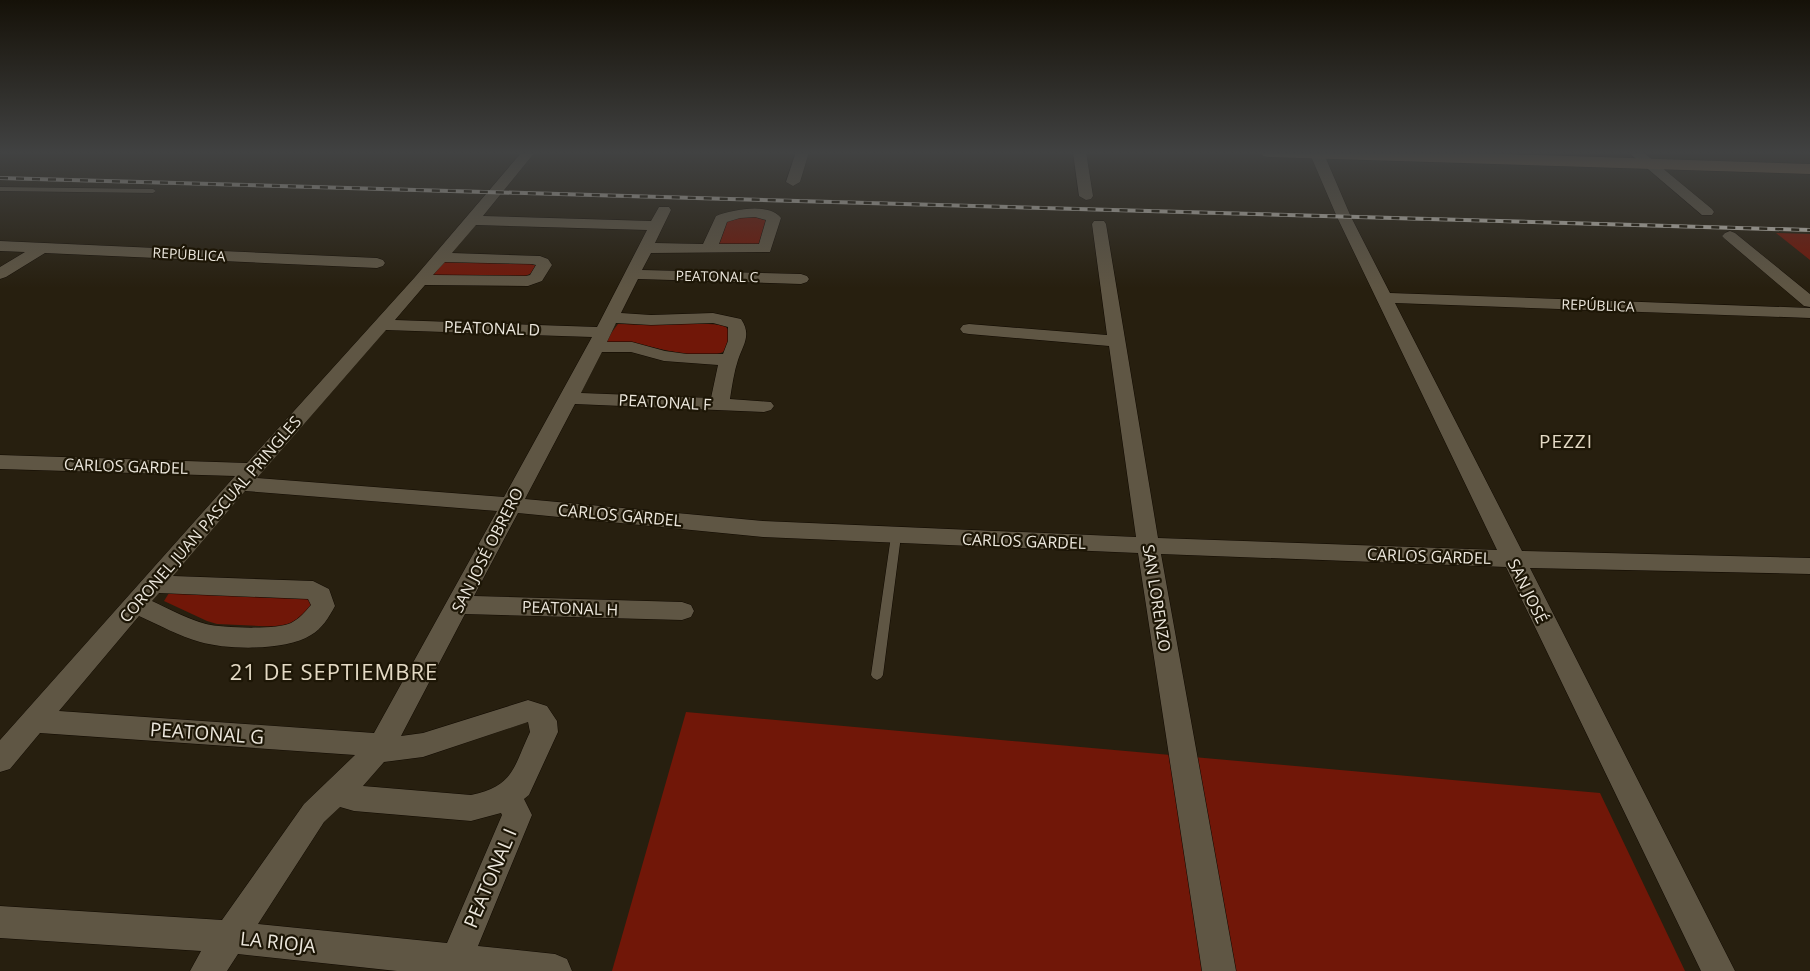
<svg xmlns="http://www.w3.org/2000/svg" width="1810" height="971" font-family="'Open Sans',sans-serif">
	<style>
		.green { fill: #711708 }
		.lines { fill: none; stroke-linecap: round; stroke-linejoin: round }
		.lane-casing { stroke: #100900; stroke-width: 1 }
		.street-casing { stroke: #100900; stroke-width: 1 }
		.secondary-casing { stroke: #100900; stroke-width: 1 }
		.lane { fill: #5f5644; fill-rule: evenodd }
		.street { fill: #5f5644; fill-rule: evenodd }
		.secondary { fill: #7b6043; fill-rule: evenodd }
		.rail-casing { stroke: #c9c4b9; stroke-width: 4 }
		.rail { stroke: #1d1606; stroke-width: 2.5; stroke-dasharray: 8; stroke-linecap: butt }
		.labels { text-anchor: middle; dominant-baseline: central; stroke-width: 4.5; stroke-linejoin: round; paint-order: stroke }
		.far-street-label { font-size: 14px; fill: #ece7dd; stroke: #1d1606 }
		.street-label { font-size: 16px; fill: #ece7dd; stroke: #1d1606 }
		.quarter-label { font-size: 19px; letter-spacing: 1px; fill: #e4dac5; stroke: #1d1606 }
		.near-street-label { font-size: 19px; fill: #ece7dd; stroke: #1d1606 }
		.near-quarter-label { font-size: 22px; letter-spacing: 1px; fill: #e4dac5; stroke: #1d1606 }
	</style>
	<rect width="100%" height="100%" fill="#271f0f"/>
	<path class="green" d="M 756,216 L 767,221 L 760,246 L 718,246 C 727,214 724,219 756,216 Z
		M 1776,233 L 1810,234 L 1810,260 Z
		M 446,260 L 528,263 L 537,266 L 536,271 L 519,279 L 431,277 Z
		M 678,322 L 724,325 L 732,334 L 725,351 C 704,363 658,347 635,344 C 626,342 616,343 607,342 L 606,340 L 618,324 L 658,325 Z
		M 169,593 L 307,595 L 313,600 L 308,617 L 280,627 L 217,624 L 207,621 L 164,601 Z
		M 686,712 L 1600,793 L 1685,971 L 612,971 Z"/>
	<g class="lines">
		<defs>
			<path id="lane" d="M 0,187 L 153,189 L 156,191 L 153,193 L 0,191 Z
				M 896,532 L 900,533 L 901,536 L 883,675 L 881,678 L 877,680 L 873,678 L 871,675 L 891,536 L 892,533 Z"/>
			<path id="street" d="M 522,152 L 535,152 L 483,216 L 651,221 L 659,207 L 669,207 L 671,210 L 655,243 L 703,244 L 716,216 C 732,210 769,202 781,218 L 770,252 L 651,253 L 642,270 L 801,274 L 807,276 L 809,279 L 807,282 L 801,284 L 638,279 L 621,313 L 651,315 L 713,313 L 741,319 C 752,335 743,345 738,360 C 734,372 732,386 730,399 L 771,402 L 774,406 L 771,410 L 764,412 L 575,404 L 525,499 L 763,521 L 1136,537 L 1109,346 L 969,334 L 963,333 L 960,329 L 963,325 L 969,324 L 1107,335 L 1092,224 L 1094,221 L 1104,221 L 1106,224 L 1158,538 L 1497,550 L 1337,217 L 1310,154 L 1312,152 L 1324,154 L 1351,217 L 1390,293 L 1810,308 L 1810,318 L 1395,303 L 1522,551 L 1810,558 L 1810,574 L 1530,568 L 1735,971 L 1701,971 L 1506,567 L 1161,554 L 1236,971 L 1202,971 L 1138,553 L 763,537 L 518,513 L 474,596 L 682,602 L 691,605 L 694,611 L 691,617 L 682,620 L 465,614 L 401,736 L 423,733 L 528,700 L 547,706 L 557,721 L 558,732 L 529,795 L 524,799 L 532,815 L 478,946 L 555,954 L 567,959 L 572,971 L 397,971 L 238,954 L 227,971 L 190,971 L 201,951 L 0,938 L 0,906 L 222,920 L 304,804 L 355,755 L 40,733 L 10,769 L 0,772 L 0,740 L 235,476 L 0,469 L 0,455 L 247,463 L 415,277 ZM 740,218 L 755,217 L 766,220 L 759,244 L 719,244 L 727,222 ZM 476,225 L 647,230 L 597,327 L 395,320 L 425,285 L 528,286 L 542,281 L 552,265 L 548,259 L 540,256 L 452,253 ZM 445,262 L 532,264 L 536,265 L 530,275 L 526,276 L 433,275 ZM 616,323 L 651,325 L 713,323 L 728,327 L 728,341 L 723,354 L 687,354 L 665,351 L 632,342 L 607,342 ZM 386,330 L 592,337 L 504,497 L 257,478 ZM 602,352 L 631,352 L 664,361 L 718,365 L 711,398 L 581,393 ZM 245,491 L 497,511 L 374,733 L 59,711 L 139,616 C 159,625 179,636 200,642 C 228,650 286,651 311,635 C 322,629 329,617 335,606 L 329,589 L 313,581 L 173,576 ZM 159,593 L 308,599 L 311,605 C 305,612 299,619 291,623 C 277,630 221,628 206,624 C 188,619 169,609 152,601 ZM 528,722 L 530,732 C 513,768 514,786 471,795 L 363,786 L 384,762 L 423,757 ZM 340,807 L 354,811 L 471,821 L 501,813 L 502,815 L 447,943 L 258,924 L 324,822 Z
				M 796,152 L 809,152 L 800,182 L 793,186 L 786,182 Z
				M 1073,152 L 1086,152 L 1093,196 L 1091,199 L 1086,200 L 1079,196 Z
				M 1628,152 L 1643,152 L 1712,209 L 1714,212 L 1712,215 L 1702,215 Z
				M 1730,231 L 1735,233 L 1810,294 L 1810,307 L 1804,306 L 1725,239 L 1722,236 L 1725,233 Z
				M 0,241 L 377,258 L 383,260 L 385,263 L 383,266 L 377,268 L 45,253 L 6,277 L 0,279 L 0,267 L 25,252 L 0,251 Z"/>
			<path id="secondary" d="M 1261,152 L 1445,152 L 1810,164 L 1810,174 L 1269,157 L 1263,156 Z"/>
		</defs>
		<use href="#lane" class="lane-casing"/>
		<use href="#street" class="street-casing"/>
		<use href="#secondary" class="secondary-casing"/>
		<use href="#lane" class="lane"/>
		<use href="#street" class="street"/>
		<use href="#secondary" class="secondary"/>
		<defs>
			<path id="rail" d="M 0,178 L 1810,230"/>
		</defs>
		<use href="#rail" class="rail-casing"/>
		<use href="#rail" class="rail"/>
	</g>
	<linearGradient id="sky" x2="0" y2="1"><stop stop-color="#151108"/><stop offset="0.53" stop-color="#414242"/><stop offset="1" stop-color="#414242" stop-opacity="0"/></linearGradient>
	<rect width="1810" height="288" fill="url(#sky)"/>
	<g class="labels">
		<g class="far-street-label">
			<text transform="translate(189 254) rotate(3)">REPÚBLICA</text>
			<text transform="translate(717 276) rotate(1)">PEATONAL C</text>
			<text transform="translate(1598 305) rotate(2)">REPÚBLICA</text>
		</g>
		<g class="street-label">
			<text transform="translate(492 328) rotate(2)">PEATONAL D</text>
			<text transform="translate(665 402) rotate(3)">PEATONAL F</text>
			<text transform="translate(126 466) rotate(2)">CARLOS GARDEL</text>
			<text transform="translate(620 515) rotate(5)">CARLOS GARDEL</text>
			<text transform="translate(210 519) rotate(-49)">CORONEL JUAN PASCUAL PRINGLES</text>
			<text transform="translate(1024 541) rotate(2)">CARLOS GARDEL</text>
			<text transform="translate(487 550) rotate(-63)">SAN JOSÉ OBRERO</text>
			<text transform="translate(1429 556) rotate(2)">CARLOS GARDEL</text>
			<text transform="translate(1528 591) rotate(64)">SAN JOSÉ</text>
			<text transform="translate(1157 598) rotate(81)">SAN LORENZO</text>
			<text transform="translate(570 608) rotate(2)">PEATONAL H</text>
		</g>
		<g class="quarter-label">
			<text x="1566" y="441">PEZZI</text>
		</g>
		<g class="near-street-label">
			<text transform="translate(207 733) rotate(4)">PEATONAL G</text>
			<text transform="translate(490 878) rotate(-67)">PEATONAL I</text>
			<text transform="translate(278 942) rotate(6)">LA RIOJA</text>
		</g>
		<g class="near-quarter-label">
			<text x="334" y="671">21 DE SEPTIEMBRE</text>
		</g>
	</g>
</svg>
